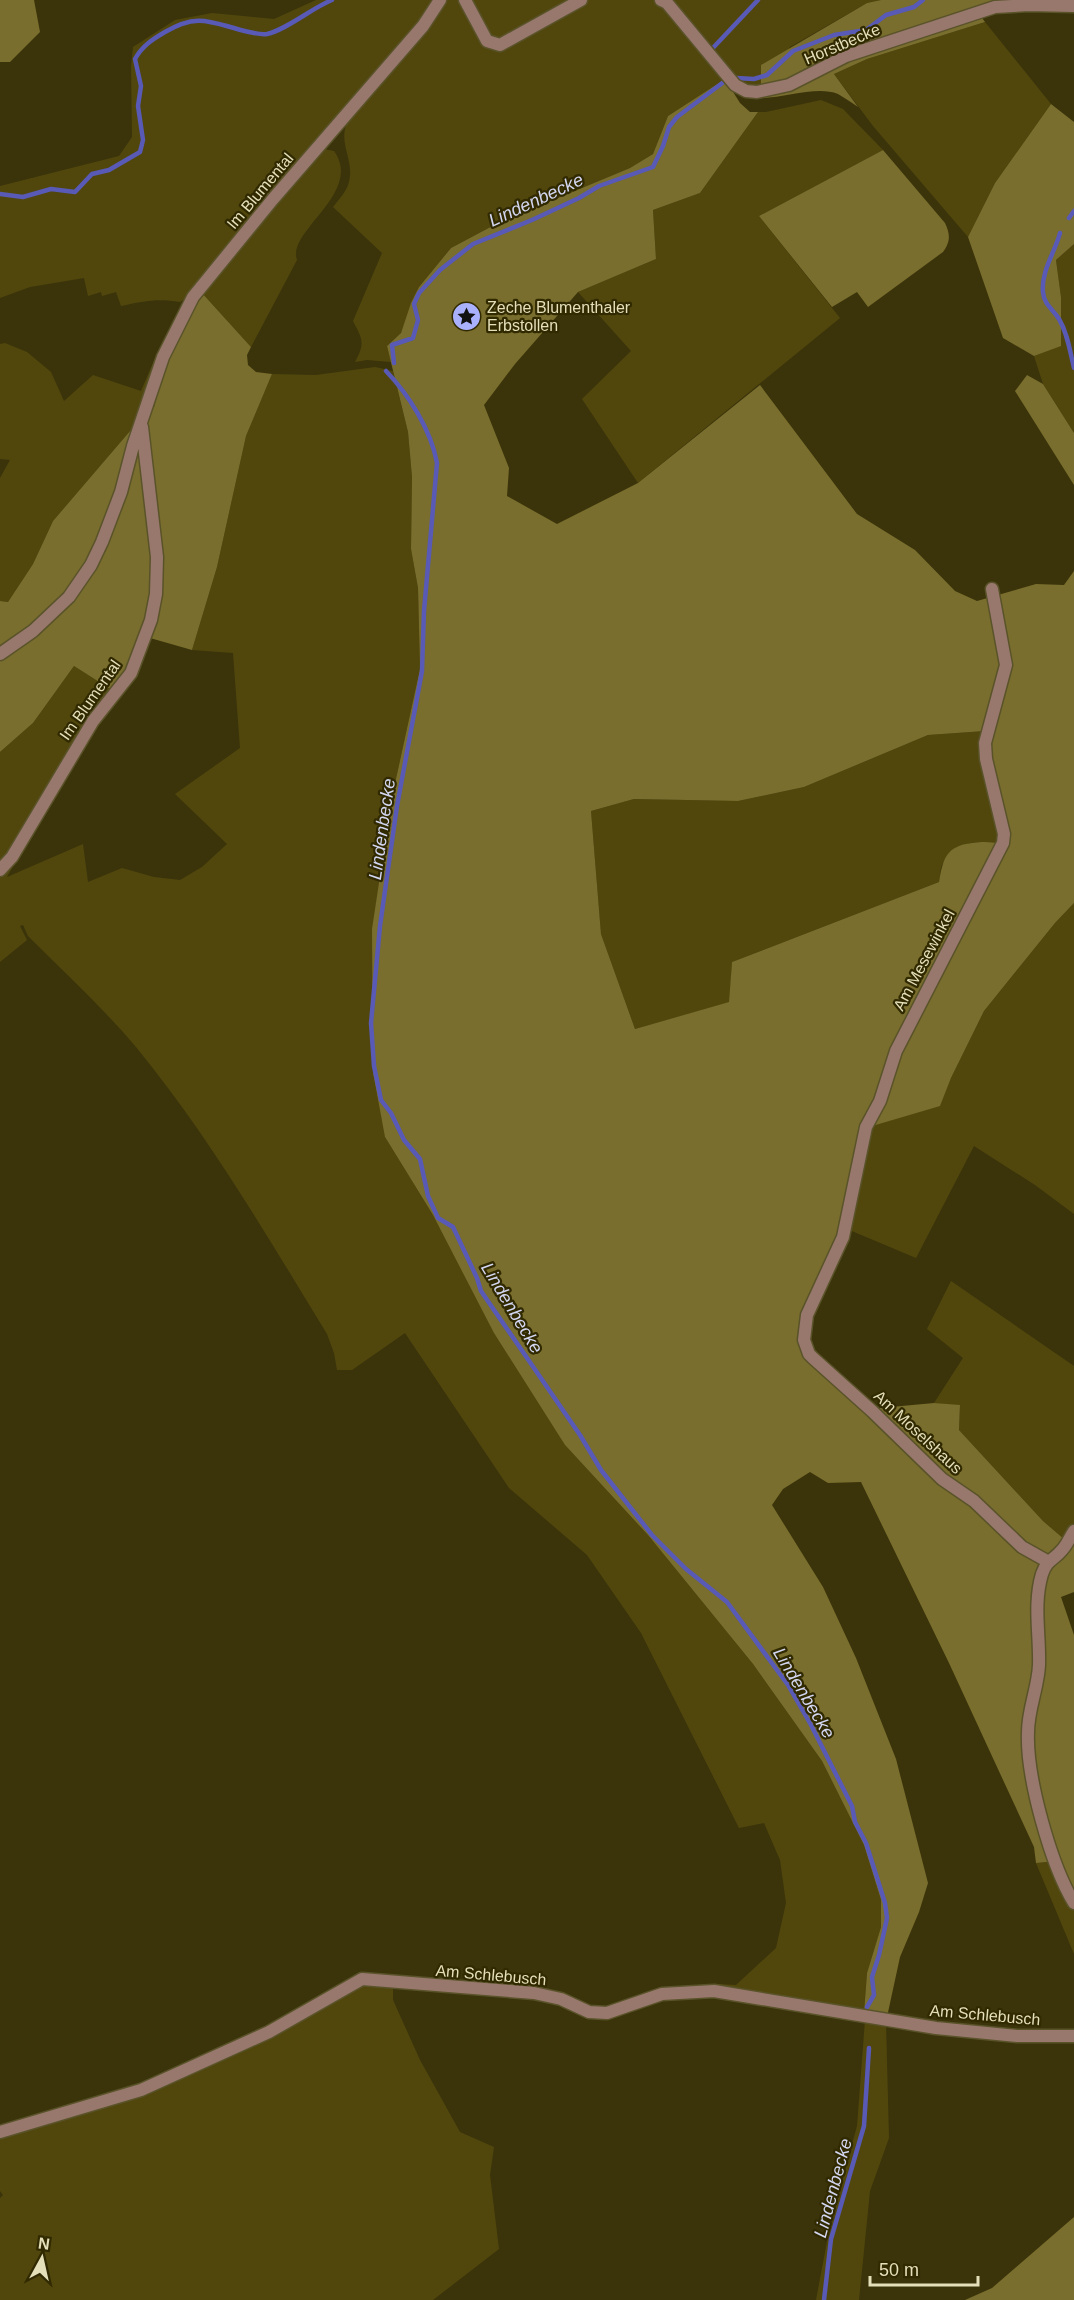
<svg xmlns="http://www.w3.org/2000/svg" width="1074" height="2300" font-family="Helvetica,sans-serif">
	<style>
		.green { fill: #51470d }
		.forest { fill: #796e2d; fill-rule: evenodd }
		.lines { fill: none; stroke-linecap: round; stroke-linejoin: round }
		.stream { stroke: #585ab6; stroke-width: 4.5 }
		.street-casing { stroke: #5a532a; stroke-width: 15 }
		.street { stroke: #98786d; stroke-width: 12 }
		.labels { text-anchor: middle; dominant-baseline: central; stroke-width: 4.5; stroke-linejoin: round; paint-order: stroke }
		.street-label { font-size: 16px; fill: #e5dfba; stroke: #312a01 }
		.poi-label { font-size: 16px; fill: #e5dfba; stroke: #312a01; text-anchor: start }
		.water-label { font-size: 18px; font-style: italic; fill: #d3d6f0; stroke: #312a01 }
	</style>
	<rect width="100%" height="100%" fill="#3b340b"/>
	<path class="green" d="M 316,0 L 434,0 L 424,18 L 206,270 L 189,296 L 180,302 C 159,298 142,301 121,306 L 116,292 L 102,296 L 101,292 L 88,296 L 84,278 L 30,287 L 0,298 L 0,186 L 119,156 L 132,137 L 131,66 L 133,47 L 175,20 L 212,13 L 274,19 Z
		M 445,0 L 461,0 L 485,45 L 588,0 L 881,0 L 867,3 L 790,47 L 761,88 L 753,90 L 725,79 L 668,116 L 653,154 L 630,168 L 498,223 L 451,248 L 419,287 L 401,333 L 387,346 L 391,362 L 367,360 L 355,362 C 365,343 363,340 353,321 L 382,253 L 333,207 C 339,199 347,191 349,182 C 355,157 335,142 350,117 Z
		M 469,0 L 574,0 L 506,40 L 491,38 Z
		M 985,22 L 1051,104 L 995,183 L 968,237 L 873,126 L 834,74 L 867,59 Z
		M 821,100 L 843,109 L 883,150 L 759,216 L 840,318 L 638,483 L 582,399 L 631,351 L 578,292 L 656,259 L 653,210 L 700,193 L 758,112 L 766,112 Z
		M 324,149 L 334,151 C 364,193 286,231 297,260 L 251,347 L 202,293 L 215,275 Z
		M 1074,244 L 1074,433 L 1043,384 L 1034,356 L 1061,345 L 1061,297 L 1056,260 Z
		M 5,343 L 27,352 L 51,372 L 64,401 L 93,375 L 141,391 L 156,356 L 142,417 L 53,521 L 33,564 L 8,602 L 0,601 L 0,478 L 10,460 L 0,459 L 0,344 Z
		M 375,367 L 393,371 L 408,432 L 412,477 L 411,549 L 418,588 L 420,669 L 392,797 L 385,1137 L 433,1215 L 565,1445 L 648,1535 L 753,1664 L 822,1761 L 864,1845 L 881,1900 L 881,1927 L 867,1973 L 864,2013 L 717,1988 L 717,1984 L 736,1985 L 776,1948 L 786,1903 L 780,1860 L 764,1823 L 739,1828 L 641,1633 L 587,1555 L 509,1488 L 405,1333 L 352,1370 L 337,1370 L 334,1353 L 327,1334 C 267,1236 209,1136 136,1047 C 103,1008 64,972 28,936 L 23,925 L 20,926 L 27,940 L 0,962 L 0,752 L 33,723 L 74,666 L 118,694 L 72,760 L 7,877 L 83,844 L 88,882 L 122,868 L 154,877 L 180,880 L 202,867 L 227,844 L 175,794 L 240,748 L 233,653 L 192,650 L 217,567 L 246,436 L 272,374 L 316,375 Z
		M 985,731 L 999,787 L 1006,845 C 983,839 956,840 943,863 C 940,868 940,877 939,882 L 732,962 L 730,1002 L 635,1029 L 601,934 L 591,811 L 634,799 L 738,801 L 804,787 L 928,735 Z
		M 1074,903 L 1074,1214 L 1035,1185 L 974,1146 L 916,1258 L 847,1229 L 869,1127 L 940,1105 L 951,1078 L 984,1011 L 1055,923 Z
		M 951,1281 L 1074,1366 L 1074,1523 L 1064,1539 L 1043,1521 L 959,1430 L 960,1406 L 934,1403 L 963,1358 L 927,1329 Z
		M 1052,1862 L 1066,1896 L 1074,1911 L 1074,1954 L 1036,1863 Z
		M 393,1984 L 393,2000 L 420,2060 L 460,2132 L 494,2147 L 490,2175 L 499,2249 L 433,2300 L 0,2300 L 0,2198 L 3,2195 L 0,2191 L 0,2136 L 114,2101 L 358,1985 Z
		M 865,2020 L 886,2023 L 889,2138 L 870,2191 L 859,2300 L 816,2300 L 829,2231 L 857,2126 Z"/>
	<path class="forest" d="M 0,0 L 34,0 L 40,32 L 10,62 L 0,62 Z
		M 881,0 L 1006,0 L 995,2 L 979,14 L 985,22 L 867,59 L 834,74 L 858,107 C 852,103 845,98 838,94 C 815,85 781,100 754,98 L 752,95 L 761,88 L 761,65 L 867,3 Z
		M 725,79 L 740,103 L 750,112 L 758,112 L 700,193 L 653,210 L 656,259 L 578,292 L 515,364 L 484,405 L 509,468 L 507,496 L 557,524 L 638,483 L 760,385 L 857,514 L 915,550 L 955,591 L 977,601 L 1036,584 L 1064,585 L 1074,571 L 1074,903 L 1055,923 L 984,1011 L 951,1078 L 940,1106 L 869,1127 L 852,1214 L 801,1339 L 873,1415 L 880,1408 L 934,1403 L 960,1405 L 959,1430 L 1043,1521 L 1064,1539 L 1074,1535 L 1074,1592 L 1061,1597 L 1074,1635 L 1074,1892 L 1060,1861 L 1036,1863 L 1034,1847 L 949,1663 L 861,1482 L 828,1483 L 810,1472 L 783,1489 L 772,1505 L 823,1587 L 856,1658 L 896,1759 L 928,1883 L 919,1912 L 900,1957 L 887,2017 L 864,2013 L 867,1973 L 881,1927 L 881,1900 L 864,1845 L 822,1761 L 753,1664 L 648,1535 L 565,1445 L 494,1333 L 433,1215 L 385,1137 L 373,1072 L 372,929 L 392,797 L 420,669 L 418,588 L 411,549 L 412,477 L 408,432 L 387,346 L 401,333 L 411,303 L 419,287 L 451,248 L 498,223 L 630,168 L 653,154 L 668,116 ZM 985,731 L 999,787 L 1006,845 C 994,842 985,841 972,843 C 946,846 943,859 939,882 L 732,962 L 729,1002 L 635,1029 L 601,934 L 591,811 L 634,799 L 738,801 L 804,787 L 928,735 Z
		M 1051,104 L 1074,122 L 1074,244 L 1056,260 L 1061,297 L 1061,346 L 1034,356 L 1003,338 L 968,237 L 995,183 Z
		M 883,150 L 945,223 C 950,234 951,241 943,252 L 868,307 L 857,292 L 832,307 L 759,216 Z
		M 202,293 L 251,347 L 247,355 L 248,365 L 256,372 L 272,374 L 246,436 L 217,567 L 192,650 L 150,638 L 118,694 L 74,666 L 33,723 L 0,752 L 0,601 L 8,602 L 33,564 L 53,521 L 142,417 L 154,407 L 168,357 Z
		M 1027,375 L 1043,384 L 1074,433 L 1074,485 L 1015,391 Z
		M 1074,2217 L 1074,2300 L 965,2300 L 992,2288 Z"/>
	<g class="lines">
		<path class="stream" d="M 713,53 L 711,50 L 758,0
			M 736,78 L 754,79 L 767,75 L 793,51 L 834,35 L 866,30 L 886,15 L 914,7 L 923,0
			M 0,194 L 23,197 L 51,189 L 75,192 L 92,174 L 109,170 L 140,152 L 143,140 L 138,106 L 141,86 L 135,59 C 142,46 153,39 165,32 C 200,11 213,24 249,32 C 254,33 261,35 267,34 C 286,30 312,8 332,0
			M 1069,218 L 1074,211
			M 1060,233 C 1055,252 1041,271 1043,292 C 1044,305 1053,309 1059,319 C 1068,334 1070,352 1074,368
			M 394,363 L 392,345 L 413,338 L 418,320 L 414,304 L 419,293 L 440,270 L 473,244 L 532,220 L 579,198 L 599,186 L 653,167 L 663,146 L 669,127 L 677,117 L 725,81
			M 386,371 C 409,395 431,430 437,463 L 424,611 L 422,671 L 397,806 L 380,926 L 371,1023 L 374,1066 L 381,1100 L 391,1113 L 404,1140 L 420,1159 L 428,1196 L 438,1218 L 453,1227 L 477,1278 L 481,1291 L 580,1435 L 601,1470 L 652,1535 L 686,1569 L 727,1602 L 788,1685 L 811,1725 L 852,1806 L 855,1822 L 866,1843 L 885,1903 L 887,1918 L 879,1955 L 872,1977 L 874,1995 L 867,2007
			M 824,2300 L 831,2239 L 864,2126 L 869,2048"/>
		<defs>
			<path id="street" d="M 465,0 L 487,41 L 500,45 L 581,0
				M 661,0 L 667,3 L 735,85 L 746,91 L 757,92 L 789,85 L 846,56 L 995,7 L 1029,5 L 1074,6
				M 992,589 L 1006,665 L 985,743 L 986,759 L 1004,834 L 1003,843 L 896,1051 L 880,1101 L 866,1127 L 843,1237 L 807,1315 L 804,1340 L 809,1354 L 813,1358 L 872,1411 L 942,1479 L 974,1501 L 1022,1547 L 1047,1561
				M 0,654 L 33,631 L 69,597 L 91,565 L 102,542 L 121,492 L 133,446 L 163,357 L 193,297 L 273,199 L 423,26 L 440,0
				M 0,870 L 12,857 L 93,721 L 131,673 L 151,620 L 156,594 L 157,557 L 142,427
				M 1074,1531 C 1070,1537 1067,1545 1062,1550 C 1054,1560 1047,1559 1042,1574 C 1033,1604 1040,1635 1039,1665 C 1038,1688 1028,1709 1028,1732 C 1026,1777 1051,1865 1074,1903
				M 0,2132 L 141,2090 L 269,2032 L 362,1979 L 534,1993 L 561,1999 L 589,2012 L 607,2013 L 662,1994 L 714,1991 L 936,2028 L 1017,2036 L 1074,2036"/>
		</defs>
		<use href="#street" class="street-casing"/>
		<use href="#street" class="street"/>
	</g>
	<defs>
		<symbol id="sight-disc" viewBox="-11 -11 22 22"><circle r="9.5" fill="#a9b0fc" stroke="#312a01"/><path d="M0-6L1.8-2.2L6-1.7L2.9 1.2L3.7 5.4L0 3.3L-3.7 5.4L-2.9 1.2L-6-1.7L-1.8-2.2Z" fill="#111"/></symbol>
	</defs>
	<g fill-rule="evenodd">
		<use href="#sight-disc" x="450" y="300" width="33" height="33"/>
	</g>
	<g class="labels">
		<g class="street-label">
			<text transform="translate(842 44) rotate(-23)">Horstbecke</text>
			<text transform="translate(260 191) rotate(-50)">Im Blumental</text>
			<text transform="translate(90 700) rotate(-55)">Im Blumental</text>
			<text transform="translate(924 960) rotate(-62)">Am Mesewinkel</text>
			<text transform="translate(918 1432) rotate(43)">Am Moselshaus</text>
			<text transform="translate(491 1975) rotate(5)">Am Schlebusch</text>
			<text transform="translate(985 2015) rotate(5)">Am Schlebusch</text>
		</g>
		<g class="poi-label">
			<text x="487" y="307">Zeche Blumenthaler<tspan x="487" dy="18">Erbstollen</tspan></text>
		</g>
		<g class="water-label">
			<text transform="translate(536 200) rotate(-25)">Lindenbecke</text>
			<text transform="translate(382 829) rotate(-82)">Lindenbecke</text>
			<text transform="translate(512 1308) rotate(59)">Lindenbecke</text>
			<text transform="translate(804 1693) rotate(59)">Lindenbecke</text>
			<text transform="translate(833 2188) rotate(-75)">Lindenbecke</text>
		</g>
	</g>
	<g transform="translate(42 2258) rotate(8)" stroke="#312a01" stroke-width="4.5" paint-order="stroke">
	<path d="M0-4.5L10 22L0 15L-10 22Z" fill="#e5dfba"/>
	<text y="-9" font-size="16" font-weight="bold" text-anchor="middle" fill="#e5dfba">N</text>
	</g>
	<path d="M870 2276v9h108v-9" fill="none" stroke="#e5dfba" stroke-width="3"/>
	<text x="879" y="2276" font-size="18" fill="#e5dfba" stroke="#312a01" stroke-width="4.5" paint-order="stroke">50 m</text>
</svg>
